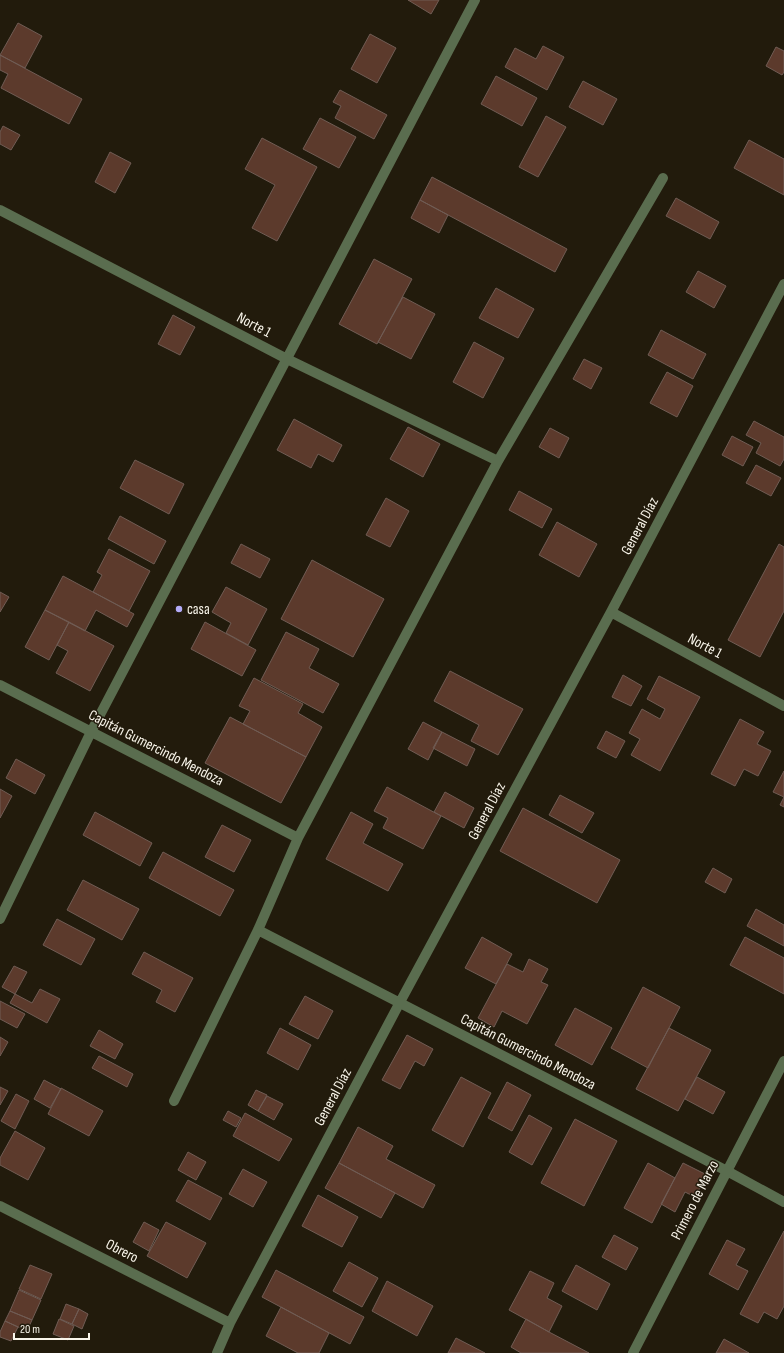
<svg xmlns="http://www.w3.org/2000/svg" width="784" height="1353" font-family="'Sofia Sans Condensed',sans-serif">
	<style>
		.building { fill: #5c3a2c; stroke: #705c54 }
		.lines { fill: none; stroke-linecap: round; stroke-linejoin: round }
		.minor { stroke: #5a6d4f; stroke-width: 10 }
		.poi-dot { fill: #b4acf9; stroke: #221b0c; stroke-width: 1.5 }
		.labels { text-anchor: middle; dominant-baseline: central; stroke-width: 3; stroke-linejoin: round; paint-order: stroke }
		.street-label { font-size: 15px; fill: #f9f5ea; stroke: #221b0c }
		.poi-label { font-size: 15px; fill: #f9f5ea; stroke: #221b0c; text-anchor: start }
	</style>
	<rect width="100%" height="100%" fill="#221b0c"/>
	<path class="building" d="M 408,0 L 439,0 L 431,14 Z
		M 18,23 L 42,36 L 25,68 L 0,55 Z
		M 370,34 L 396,48 L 377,83 L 351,69 Z
		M 543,46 L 564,57 L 547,90 L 505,67 L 515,48 L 536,59 Z
		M 776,47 L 784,51 L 784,72 L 782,75 L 766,66 Z
		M 0,55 L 82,99 L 69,124 L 1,88 L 8,74 L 0,70 Z
		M 496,76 L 537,98 L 522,126 L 481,104 Z
		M 583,81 L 617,99 L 603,125 L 569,107 Z
		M 340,90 L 387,115 L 374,139 L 335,118 L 341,106 L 333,102 Z
		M 546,116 L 566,127 L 538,177 L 519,167 Z
		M 320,118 L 356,137 L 339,168 L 303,149 Z
		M 3,126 L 20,135 L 11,150 L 0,144 L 0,132 Z
		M 262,138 L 317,167 L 277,241 L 252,228 L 275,185 L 245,169 Z
		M 749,140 L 784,159 L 784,195 L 734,168 Z
		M 110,152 L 131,163 L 115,193 L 95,182 Z
		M 432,177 L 567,249 L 555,272 L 420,200 Z
		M 676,198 L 719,222 L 710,239 L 666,216 Z
		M 420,200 L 448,215 L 439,233 L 411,218 Z
		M 374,259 L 412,279 L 377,344 L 339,324 Z
		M 698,271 L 726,286 L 714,308 L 686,292 Z
		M 496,288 L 534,309 L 518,338 L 479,318 Z
		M 403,297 L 435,314 L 411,359 L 378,342 Z
		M 173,315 L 195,327 L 180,355 L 158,344 Z
		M 661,330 L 706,354 L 693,379 L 648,355 Z
		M 474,342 L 504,358 L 483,398 L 453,382 Z
		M 584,359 L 602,368 L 591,389 L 573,379 Z
		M 667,372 L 693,386 L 677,417 L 650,403 Z
		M 294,419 L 342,445 L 333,462 L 318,454 L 311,468 L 277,450 Z
		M 754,421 L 784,437 L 784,459 L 780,466 L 756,453 L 761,443 L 746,435 Z
		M 408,427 L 440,444 L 423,477 L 390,459 Z
		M 550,428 L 569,438 L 559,458 L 539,447 Z
		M 732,436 L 753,447 L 743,466 L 722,455 Z
		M 135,460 L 184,484 L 169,514 L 120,488 Z
		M 756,465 L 781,478 L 771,496 L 746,483 Z
		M 519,491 L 552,509 L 542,528 L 509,510 Z
		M 386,498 L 409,511 L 390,547 L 366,535 Z
		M 120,516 L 166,541 L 154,564 L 108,539 Z
		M 557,522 L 597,544 L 579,577 L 539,555 Z
		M 241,544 L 270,559 L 260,578 L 231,563 Z
		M 779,544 L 784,547 L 784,611 L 760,657 L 728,640 Z
		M 109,549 L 150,571 L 129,611 L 93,592 L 102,575 L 97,572 Z
		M 312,560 L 384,599 L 353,657 L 281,619 Z
		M 63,576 L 134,614 L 127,627 L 96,610 L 85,631 L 45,610 Z
		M 226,587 L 267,609 L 248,645 L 226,633 L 231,623 L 212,612 Z
		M 0,592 L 9,597 L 0,612 Z
		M 45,610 L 69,622 L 49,660 L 25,647 Z
		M 69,622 L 114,646 L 90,691 L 56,673 L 68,651 L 57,645 Z
		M 205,622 L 256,650 L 242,676 L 191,649 Z
		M 286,632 L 319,649 L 309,668 L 339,684 L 323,713 L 261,680 Z
		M 450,671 L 523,709 L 498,755 L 471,741 L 479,725 L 434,701 Z
		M 623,675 L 642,686 L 631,706 L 612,697 Z
		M 659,676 L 700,697 L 660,771 L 631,755 L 640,739 L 629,733 L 642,709 L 660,719 L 665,709 L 647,699 Z
		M 254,678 L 303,704 L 298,713 L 322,727 L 306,757 L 243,724 L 250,711 L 239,706 Z
		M 230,717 L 306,757 L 281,803 L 205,763 Z
		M 740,719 L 764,732 L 757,744 L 771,751 L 758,776 L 744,769 L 735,786 L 711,774 Z
		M 423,722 L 442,732 L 428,760 L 408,749 Z
		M 606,731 L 625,741 L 616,758 L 597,748 Z
		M 442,732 L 475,749 L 467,766 L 433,748 Z
		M 16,759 L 45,775 L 35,794 L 6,778 Z
		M 784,771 L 784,807 L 780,805 L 784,797 L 773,792 Z
		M 387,787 L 441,816 L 423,849 L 383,828 L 388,818 L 374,811 Z
		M 0,789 L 12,796 L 0,818 Z
		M 445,792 L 474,808 L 464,828 L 434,812 Z
		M 560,795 L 594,813 L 582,833 L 549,815 Z
		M 523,808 L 620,860 L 597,903 L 500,851 Z
		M 95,812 L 152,843 L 140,866 L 83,835 Z
		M 351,812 L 373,824 L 363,843 L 403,864 L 388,891 L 326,859 Z
		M 222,825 L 251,840 L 234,872 L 205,857 Z
		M 163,852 L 234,890 L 220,916 L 149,878 Z
		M 713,868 L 732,879 L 725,893 L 705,882 Z
		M 83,880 L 139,909 L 122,940 L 67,910 Z
		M 756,909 L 784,925 L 784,946 L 747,926 Z
		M 57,919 L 95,939 L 81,965 L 43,945 Z
		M 482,937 L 512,954 L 496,984 L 465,968 Z
		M 745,937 L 784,958 L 784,994 L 730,965 Z
		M 144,952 L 193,978 L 175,1012 L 156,1002 L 162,990 L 132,974 Z
		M 529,959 L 548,969 L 541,982 L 548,985 L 527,1024 L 502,1011 L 494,1027 L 478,1018 L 507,964 L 523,972 Z
		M 14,966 L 27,972 L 15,994 L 2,987 Z
		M 643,987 L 680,1007 L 648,1068 L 611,1048 Z
		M 40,989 L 60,999 L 47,1023 L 10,1003 L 15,994 L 32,1003 Z
		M 305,996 L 333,1011 L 318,1039 L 289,1024 Z
		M 0,1001 L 25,1014 L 17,1028 L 0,1019 Z
		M 575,1008 L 612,1028 L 592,1065 L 555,1045 Z
		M 280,1028 L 311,1045 L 298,1070 L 267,1053 Z
		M 669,1028 L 711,1050 L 678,1111 L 636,1089 Z
		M 99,1030 L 123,1044 L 115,1059 L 90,1046 Z
		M 407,1035 L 433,1049 L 424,1066 L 415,1061 L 400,1089 L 382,1080 Z
		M 0,1037 L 8,1042 L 0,1056 Z
		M 99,1056 L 133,1074 L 127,1087 L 92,1068 Z
		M 461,1077 L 491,1093 L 463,1147 L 432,1130 Z
		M 697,1077 L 725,1092 L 713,1114 L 685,1099 Z
		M 44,1080 L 61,1089 L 50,1108 L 34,1099 Z
		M 507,1082 L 531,1095 L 512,1131 L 488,1118 Z
		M 0,1087 L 8,1091 L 0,1105 Z
		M 61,1088 L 103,1111 L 89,1136 L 48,1114 Z
		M 256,1090 L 267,1095 L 258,1111 L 248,1105 Z
		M 16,1094 L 29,1101 L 15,1129 L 1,1121 Z
		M 267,1096 L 283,1104 L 274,1120 L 258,1111 Z
		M 228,1111 L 241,1118 L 236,1127 L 223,1120 Z
		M 245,1113 L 292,1139 L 279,1161 L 233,1136 Z
		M 529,1115 L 552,1128 L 532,1165 L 509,1152 Z
		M 575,1119 L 617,1141 L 584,1206 L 541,1183 Z
		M 358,1127 L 393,1146 L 386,1159 L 435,1185 L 423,1208 L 339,1163 Z
		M 15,1131 L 45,1148 L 28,1180 L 0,1165 L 0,1158 Z
		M 188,1152 L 206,1162 L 196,1180 L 178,1170 Z
		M 339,1163 L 395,1193 L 381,1218 L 325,1188 Z
		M 648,1163 L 675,1178 L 652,1223 L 624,1208 Z
		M 683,1163 L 707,1175 L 695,1197 L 685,1192 L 675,1212 L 661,1204 Z
		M 243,1169 L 267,1182 L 253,1207 L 229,1194 Z
		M 188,1180 L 222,1198 L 210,1220 L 176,1201 Z
		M 318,1195 L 358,1217 L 342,1247 L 302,1226 Z
		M 144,1222 L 159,1230 L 149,1251 L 133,1242 Z
		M 166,1222 L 206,1243 L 187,1278 L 147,1256 Z
		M 784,1231 L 784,1306 L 777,1319 L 764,1312 L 758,1323 L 740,1314 Z
		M 614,1235 L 638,1248 L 626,1270 L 602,1257 Z
		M 727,1240 L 745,1249 L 736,1265 L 748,1271 L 738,1290 L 709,1274 Z
		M 349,1262 L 378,1278 L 362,1307 L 333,1291 Z
		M 30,1265 L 52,1274 L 41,1299 L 19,1289 Z
		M 576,1265 L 610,1284 L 597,1310 L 562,1291 Z
		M 276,1270 L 364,1317 L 350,1344 L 262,1297 Z
		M 530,1271 L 554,1283 L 547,1298 L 562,1306 L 549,1332 L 509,1310 Z
		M 387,1281 L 433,1306 L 417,1336 L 372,1311 Z
		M 19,1290 L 41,1300 L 32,1320 L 10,1311 Z
		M 66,1304 L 79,1309 L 72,1324 L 60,1319 Z
		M 281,1307 L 329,1333 L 319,1353 L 298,1353 L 266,1336 Z
		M 79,1309 L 88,1314 L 82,1329 L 72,1324 Z
		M 10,1311 L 32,1320 L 27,1331 L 5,1321 Z
		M 59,1319 L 74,1326 L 68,1340 L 53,1334 Z
		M 526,1319 L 549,1332 L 589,1353 L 521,1353 L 511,1347 Z
		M 5,1321 L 18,1327 L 11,1341 L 0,1337 L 0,1332 Z
		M 456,1338 L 485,1353 L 448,1353 Z
		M 724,1339 L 749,1353 L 716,1353 Z"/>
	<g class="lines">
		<path class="minor" d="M 0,210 L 287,359 L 498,461
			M 611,612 L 784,706
			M 0,685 L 298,838
			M 0,919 L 91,732 L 475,0
			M 258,930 L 727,1171 L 784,1202
			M 174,1101 L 258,930 L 298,838 L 498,461 L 663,178
			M 0,1206 L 230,1323
			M 217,1353 L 230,1323 L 399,1004 L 611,612 L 784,284
			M 633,1353 L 784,1061"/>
	</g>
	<circle class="poi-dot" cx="179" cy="609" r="4"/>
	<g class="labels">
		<g class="street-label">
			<text transform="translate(254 325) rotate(28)">Norte 1</text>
			<text transform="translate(640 526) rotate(-62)">General Díaz</text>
			<text transform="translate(705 646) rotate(28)">Norte 1</text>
			<text transform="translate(156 748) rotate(27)">Capitán Gumercindo Mendoza</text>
			<text transform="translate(487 811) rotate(-62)">General Díaz</text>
			<text transform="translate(528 1052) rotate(27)">Capitán Gumercindo Mendoza</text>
			<text transform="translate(333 1097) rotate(-62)">General Díaz</text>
			<text transform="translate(695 1200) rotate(-63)">Primero de Marzo</text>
			<text transform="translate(122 1251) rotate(27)">Obrero</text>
		</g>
		<g class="poi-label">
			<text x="187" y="609">casa</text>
		</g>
	</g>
	<path d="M14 1333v6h75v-6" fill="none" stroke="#f9f5ea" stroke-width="2"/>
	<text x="20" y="1333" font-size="12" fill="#f9f5ea" stroke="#221b0c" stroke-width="3" paint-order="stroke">20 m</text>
</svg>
